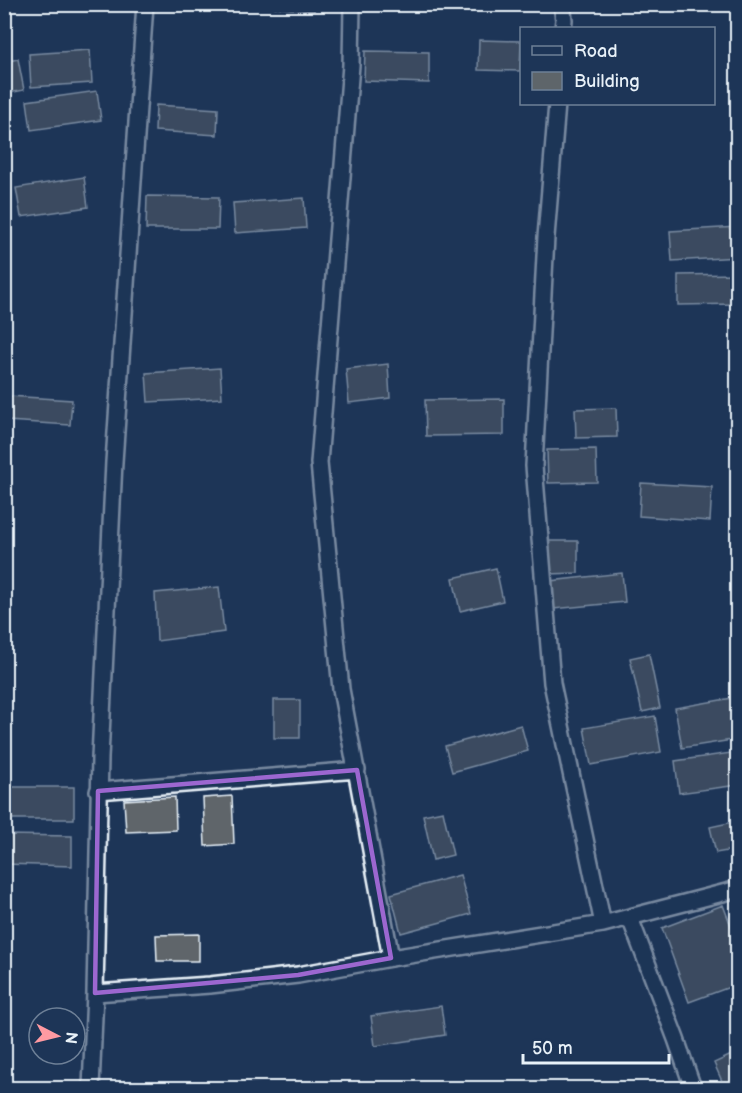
<svg xmlns="http://www.w3.org/2000/svg" width="742" height="1093" font-family="'Balsamiq Sans',sans-serif">
	<style>
		.building { fill: #5e656a; stroke: #e8f1f8; stroke-width: 1.5 }
		.lines { fill: none; stroke-linecap: round; stroke-linejoin: round }
		.street-casing { stroke: #e8f1f8; stroke-width: 20 }
		.street { stroke: #1d3557; stroke-width: 15 }
		.marked { fill: none; stroke: #9c67d0; stroke-width: 4.5; stroke-linejoin: round }
	</style>
	<rect width="100%" height="100%" fill="#1d3557"/>
	<filter id="ink" filterUnits="userSpaceOnUse"><feTurbulence type="fractalNoise" baseFrequency=".0167" numOctaves="2"/><feDisplacementMap in="SourceGraphic" scale="12" xChannelSelector="R" yChannelSelector="G"/><feConvolveMatrix kernelMatrix="1 2 1 2 8 2 1 2 1" color-interpolation-filters="sRGB"/></filter>
	<g filter="url(#ink)">
		<path class="building" d="M 244,4 L 315,4 L 314,11 Z
			M 479,40 L 521,41 L 520,71 L 478,70 Z
			M 90,50 L 92,83 L 31,87 L 29,54 Z
			M 365,51 L 429,52 L 429,83 L 364,81 Z
			M 18,59 L 24,90 L 4,94 L 4,62 Z
			M 97,91 L 101,120 L 31,130 L 27,101 Z
			M 156,105 L 218,109 L 217,135 L 155,131 Z
			M 84,177 L 88,207 L 21,217 L 16,188 Z
			M 147,196 L 219,197 L 218,229 L 146,229 Z
			M 304,198 L 306,228 L 235,233 L 233,203 Z
			M 738,227 L 738,257 L 672,261 L 670,231 Z
			M 738,274 L 738,304 L 678,305 L 678,275 Z
			M 388,364 L 390,398 L 349,403 L 346,369 Z
			M 220,368 L 222,398 L 148,402 L 146,373 Z
			M 8,396 L 72,400 L 70,425 L 7,421 Z
			M 504,399 L 504,435 L 426,436 L 425,400 Z
			M 616,408 L 617,437 L 576,438 L 575,409 Z
			M 596,449 L 597,482 L 548,483 L 547,450 Z
			M 641,483 L 712,487 L 710,521 L 639,516 Z
			M 548,541 L 578,541 L 578,573 L 548,574 Z
			M 496,568 L 503,601 L 460,611 L 453,578 Z
			M 622,573 L 625,602 L 553,609 L 550,581 Z
			M 219,587 L 224,632 L 157,641 L 155,593 Z
			M 649,654 L 660,708 L 642,712 L 630,658 Z
			M 738,697 L 738,739 L 682,748 L 675,708 Z
			M 274,700 L 300,700 L 300,738 L 274,738 Z
			M 655,716 L 661,752 L 591,765 L 584,728 Z
			M 521,725 L 528,751 L 452,772 L 445,746 Z
			M 738,752 L 738,785 L 679,793 L 675,761 Z
			M 4,787 L 74,787 L 74,819 L 4,819 Z
			M 232,796 L 234,844 L 205,846 L 203,798 Z
			M 175,797 L 176,830 L 126,832 L 124,800 Z
			M 443,811 L 453,855 L 433,860 L 423,815 Z
			M 738,821 L 738,849 L 716,853 L 710,827 Z
			M 4,835 L 72,836 L 72,866 L 4,864 Z
			M 460,875 L 471,914 L 401,933 L 391,894 Z
			M 723,905 L 738,944 L 738,984 L 689,1002 L 662,928 Z
			M 199,934 L 199,961 L 157,961 L 156,935 Z
			M 441,1006 L 445,1035 L 375,1046 L 371,1016 Z
			M 738,1052 L 738,1084 L 729,1088 L 725,1088 L 714,1063 Z
			M 231,1084 L 266,1086 L 266,1088 L 231,1088 Z"/>
		<g class="lines">
			<defs>
				<path id="street" d="M 352,4 L 351,65 L 319,463 L 341,689 L 391,958
					M 562,4 L 564,20 L 563,28
					M 557,104 L 546,237 L 534,466 L 552,683 L 603,924
					M 98,791 L 357,770
					M 630,918 L 676,1039 L 693,1088
					M 95,993 L 210,985 L 298,975 L 391,958 L 603,924 L 738,889
					M 91,1088 L 95,993 L 100,758 L 114,462 L 145,4"/>
			</defs>
			<use href="#street" class="street-casing"/>
			<use href="#street" class="street"/>
		</g>
	</g>
	<path d="M0 0H742V1093H0ZM 357,770 L 391,958 L 298,975 L 95,993 L 98,791 Z" fill="#1d3557" fill-opacity=".55" fill-rule="evenodd"/>
	<path class="marked" d="M 357,770 L 391,958 L 298,975 L 95,993 L 98,791 Z"/>
	<rect width="742" height="1093" fill="none" stroke="#1d3557" stroke-width="24"/>
	<rect x="12" y="12" width="718" height="1069" fill="none" stroke="#e8f1f8" stroke-width="2" filter="url(#ink)"/>
	<rect x="520" y="27" width="195" height="78" fill="#1d3557" stroke="#6e8097" stroke-width="1.5"/>
	<rect x="532" y="46" width="30" height="9" fill="#1d3557" stroke="#6e8097" stroke-width="1.5"/>
	<text x="574" y="57" font-size="18" fill="#e8f1f8">Road</text>
	<rect x="532" y="72" width="30" height="18" fill="#5e656a" stroke="#6e8097" stroke-width="1.5"/>
	<text x="574" y="87" font-size="18" fill="#e8f1f8">Building</text>
	<g transform="translate(57 1036) rotate(97)"><circle r="28" fill="#1d3557" stroke="#6e8097" stroke-width="1.5"/>
	<path d="M0-4.5L10 22L0 15L-10 22Z" fill="#ff9aa2"/>
	<text y="-9" font-size="16" font-weight="bold" text-anchor="middle" fill="#e8f1f8">N</text>
	</g>
	<path d="M523 1054v9h146v-9" fill="none" stroke="#e8f1f8" stroke-width="3"/>
	<text x="532" y="1054" font-size="18" fill="#e8f1f8" stroke="#1d3557" stroke-width="4.5" paint-order="stroke">50 m</text>
</svg>
